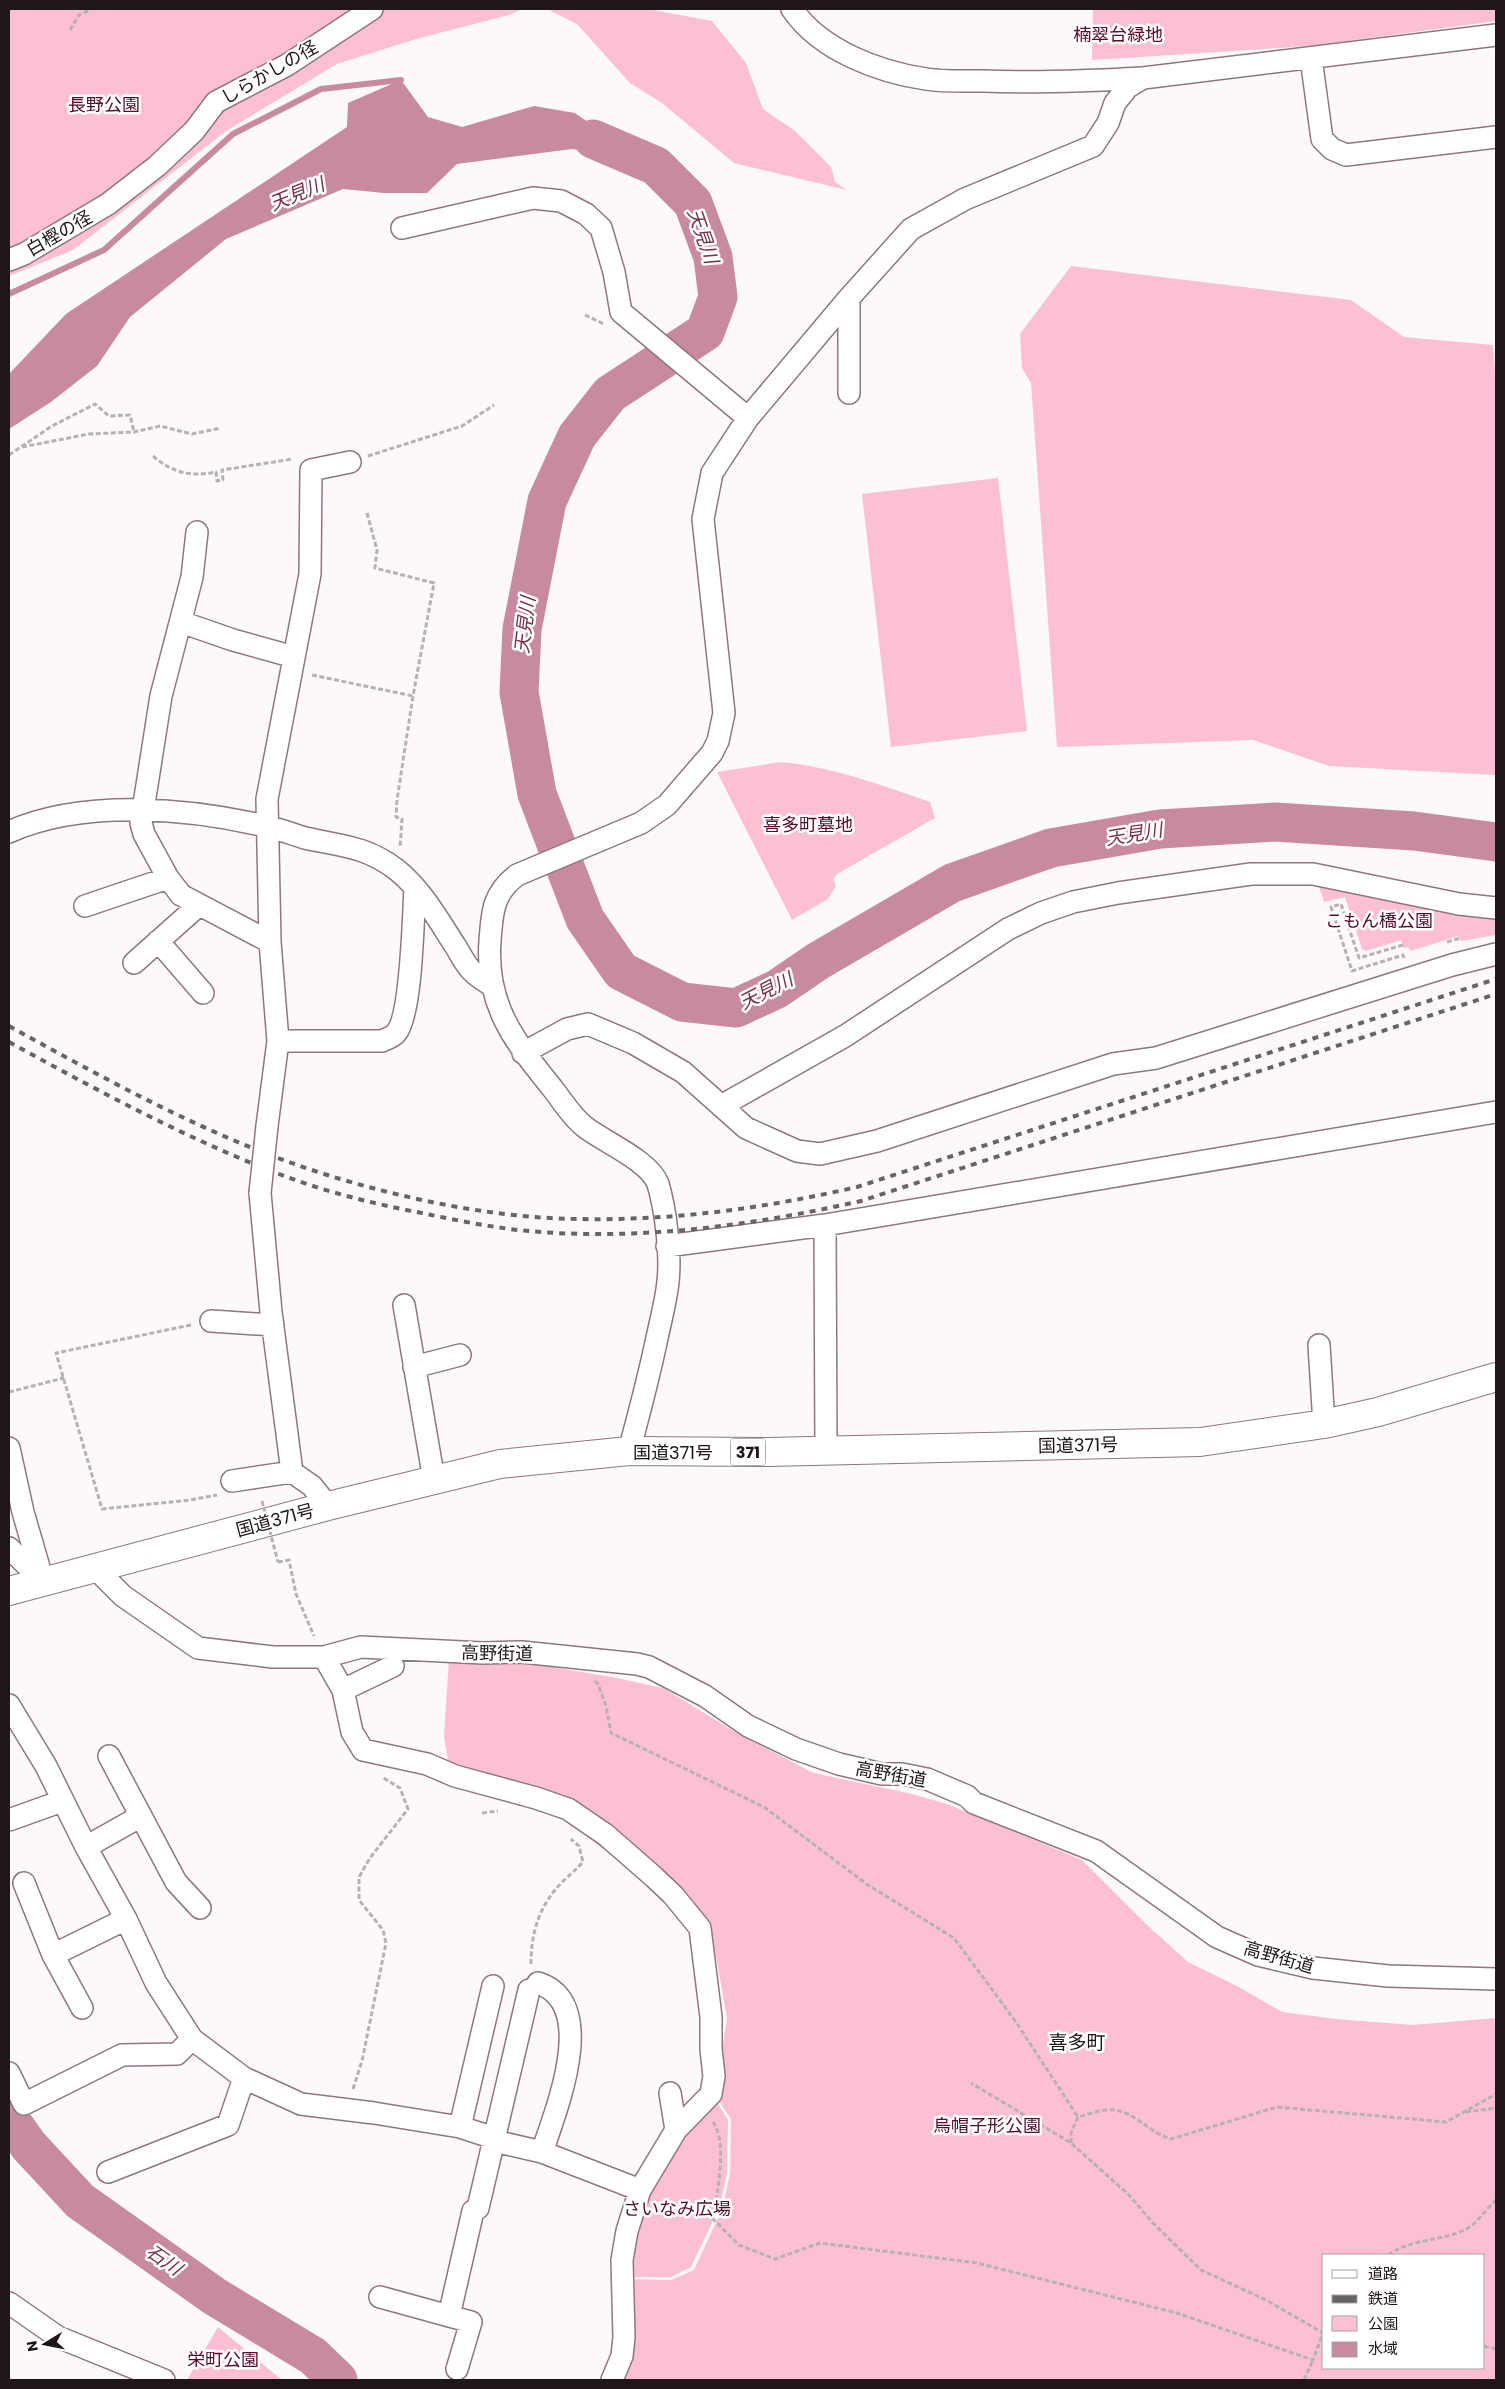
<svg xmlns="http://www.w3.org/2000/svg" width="1505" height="2389" font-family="Poppins,'Noto Sans JP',sans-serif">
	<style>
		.green { fill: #fdc0d2; fill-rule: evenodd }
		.water { fill: #c88a9d }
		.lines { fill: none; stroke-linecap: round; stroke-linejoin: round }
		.stream { stroke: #c88a9d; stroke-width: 6 }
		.river { stroke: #c88a9d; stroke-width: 39 }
		.minor-casing { stroke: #8f777e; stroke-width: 24 }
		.highway-casing { stroke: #8f777e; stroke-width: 30 }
		.path { stroke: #b7b1b3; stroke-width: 3; stroke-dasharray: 5 2.5; stroke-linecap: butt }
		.minor { stroke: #fff; stroke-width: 21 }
		.highway { stroke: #fff; stroke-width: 28 }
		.rail { stroke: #6a6365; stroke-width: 4; stroke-dasharray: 6 6; stroke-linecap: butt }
		.minor-bridge-casing { stroke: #8f777e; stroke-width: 24; stroke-linecap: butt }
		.path-bridge { stroke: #b7b1b3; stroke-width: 3; stroke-dasharray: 5 2.5; stroke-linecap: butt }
		.minor-bridge { stroke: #fff; stroke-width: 21 }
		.labels { text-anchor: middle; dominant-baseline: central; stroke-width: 5; stroke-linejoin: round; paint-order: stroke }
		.shield { fill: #fff; stroke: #625c5e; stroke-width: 1 }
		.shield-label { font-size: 16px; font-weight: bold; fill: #1f1619 }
		.park-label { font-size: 18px; fill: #560b2d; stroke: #fff }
		.street-label { font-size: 18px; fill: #1f1619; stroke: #fff }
		.water-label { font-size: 19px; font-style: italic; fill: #792e4a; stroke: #fff }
		.neighbourhood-label { font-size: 19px; fill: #1f1619; stroke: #fff }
	</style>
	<rect width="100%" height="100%" fill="#fdf8f9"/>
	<path class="green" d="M 9,9 L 522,9 L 509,15 L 416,39 L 337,64 L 226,131 L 73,250 L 9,276 Z
		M 547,9 L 648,9 L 712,21 L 746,63 L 763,109 L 795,131 L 831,167 L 835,182 L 847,190 L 734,163 L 662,103 L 630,83 L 577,24 Z
		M 1093,9 L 1496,9 L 1496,21 L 1310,46 L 1092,60 Z
		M 1071,266 L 1351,300 L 1404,337 L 1493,345 L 1496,389 L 1496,775 L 1329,766 L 1253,740 L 1057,747 L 1031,383 L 1022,368 L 1020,334 Z
		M 998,478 L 1027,731 L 891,747 L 862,494 Z
		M 781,762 C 833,767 881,785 930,802 L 935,818 L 837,874 L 833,879 L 836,886 L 828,899 L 792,920 L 717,772 Z
		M 1317,881 L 1496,919 L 1496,935 L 1461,941 L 1458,936 L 1411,951 L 1408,947 L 1404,948 L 1401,940 L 1366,951 L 1362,949 L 1345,897 L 1324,902 Z
		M 449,1658 L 509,1660 L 612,1677 L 663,1688 L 742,1736 L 814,1773 L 912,1794 L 947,1804 L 1082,1860 L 1147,1925 L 1188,1962 L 1239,1987 L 1282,2012 L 1337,2019 L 1412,2025 L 1496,2018 L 1496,2380 L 616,2380 L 625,2279 L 671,2280 L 694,2270 L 723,2207 L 730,2173 L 731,2119 L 715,2095 L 727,2019 L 717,1961 L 708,1930 L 575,1827 L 561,1806 L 468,1773 L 448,1761 L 444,1737 ZM 1324,2255 L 1484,2255 L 1484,2368 L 1324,2368 Z
		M 713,2096 L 728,2120 L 727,2173 L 720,2206 L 691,2267 L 671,2277 L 626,2277 L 642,2194 Z
		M 218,2327 L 282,2380 L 187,2380 Z"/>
	<path class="water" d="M 401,80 L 428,117 L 462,127 L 534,106 L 575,113 L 641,159 L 572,149 L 457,164 L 427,193 L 384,193 L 343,189 L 226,239 L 130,317 L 97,366 L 51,402 L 9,429 L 9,374 L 66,314 L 347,127 L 348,103 Z"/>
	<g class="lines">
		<path class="stream" d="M 9,294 L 104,250 L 233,134 L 321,89 L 401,80"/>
		<path class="river" d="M 593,139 L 656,166 L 693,203 L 713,257 L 718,297 L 705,332 L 610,394 L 577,436 L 547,501 L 522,629 L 519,692 L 537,794 L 585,919 L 621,971 L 682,1002 L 736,1008 L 777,989 L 818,961 L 952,883 L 1051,848 L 1160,829 L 1275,822 L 1414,831 L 1496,842
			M 9,2118 L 29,2146 L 80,2201 L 214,2296 L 313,2356 L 338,2380"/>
		<defs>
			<path id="minor" d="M 792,9 C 820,50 878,72 926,79 C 945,82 965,81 983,81 C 1037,83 1090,81 1143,78
				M 1311,58 L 1322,139 L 1332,149 L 1346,155 L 1496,137
				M 402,228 L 533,198 L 561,201 L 586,214 L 601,228 L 614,272 L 621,312 L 748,418
				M 9,260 L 24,254 L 108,204 L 157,166 L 194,131 L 216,102 L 287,65 L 372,9
				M 849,393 L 849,298
				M 197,532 L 192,577 L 161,696 L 141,823 L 144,834 L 168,878 L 181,895 L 270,942
				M 181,622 L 233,640 L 294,657
				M 9,832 C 83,799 188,808 265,826 C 279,829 292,834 305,838 C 341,846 366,846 397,870 C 422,890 439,921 456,947 C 461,955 466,966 473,972 C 478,977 485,981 491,985
				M 85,906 L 168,878
				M 158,941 L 203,993
				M 134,963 L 199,905
				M 278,1041 L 382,1041 C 386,1039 393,1037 396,1033 C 412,1015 413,917 415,889
				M 523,1053 L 567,1029 L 588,1024 L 633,1043 L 683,1072 L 746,1128 L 797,1151 L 820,1154 L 877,1141 L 1113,1064 L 1156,1058 L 1452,965 L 1496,954
				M 721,1106 L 845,1036 L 1008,929 L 1041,913 L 1073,902 L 1118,893 L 1251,874 L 1313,874 L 1459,904 L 1496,908
				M 267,1126 L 278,1041 L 270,942 L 267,799 L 310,574 L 311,470 L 350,462
				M 260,1193 L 271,1312 L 292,1472 L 312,1486 L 328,1506
				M 825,1225 L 826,1450
				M 667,1246 L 825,1225 L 1496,1112
				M 404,1305 L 434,1480
				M 211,1321 L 273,1325
				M 1319,1345 L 1324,1424
				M 414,1367 L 460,1355
				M 9,1448 L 23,1512 L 43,1581
				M 629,1451 C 639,1414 649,1376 657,1338 C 661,1319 666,1301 668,1282 C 671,1255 666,1211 658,1184 C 650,1161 604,1142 585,1127 C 572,1117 563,1102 553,1089 C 515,1042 485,1005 490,941 C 492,912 493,893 517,875 L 641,823 L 667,805 L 712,753 L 718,741 L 724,713 L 703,519 L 712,473 L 748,418 L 849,298 L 911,229 L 965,199 L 1093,146 L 1108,123 L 1115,103 L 1128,87 L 1143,78 L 1496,35
				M 232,1481 L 292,1472
				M 9,1548 L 43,1581
				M 95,1568 L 123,1596 L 198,1648 L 273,1657 L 324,1657 L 361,1647 L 483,1653 L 522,1652 L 637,1664 L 649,1667 L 705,1696 L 748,1726 L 796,1749 L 839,1764 L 882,1774 L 902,1774 L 927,1779 L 967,1796 L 974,1803 L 1096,1851 L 1217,1937 L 1258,1955 L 1313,1968 L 1388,1976 L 1496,1979
				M 343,1690 L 393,1666
				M 9,1705 L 46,1766 L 86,1847 L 126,1919 L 156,1983 L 192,2039 L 244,2078 L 301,2104 L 374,2113 L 460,2127 L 494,2138 L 503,2143 L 542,2152 L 640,2190 L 676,2130 L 711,2094 L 714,2076 L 711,2049 L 711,2017 L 700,1928 L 673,1895 L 654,1877 L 606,1835 L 568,1809 L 536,1798 L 455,1776 L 427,1764 L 363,1750 L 352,1732 L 343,1690 L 324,1657
				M 109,1756 L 176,1882 L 200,1908
				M 9,1820 L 62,1801
				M 86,1847 L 141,1816
				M 24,1883 L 53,1955 L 82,2008
				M 53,1955 L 126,1919
				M 538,1983 C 600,2003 556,2110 542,2152
				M 9,2073 L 24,2104 L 122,2055 L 177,2054 L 192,2039
				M 670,2093 L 676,2130
				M 460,2127 L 493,1986
				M 108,2172 L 228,2125 L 244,2078
				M 380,2297 L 471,2322 L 457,2369
				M 9,2303 L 58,2337 L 164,2380
				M 449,2316 L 473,2211 L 478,2208 L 529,1990
				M 612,2380 L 622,2356 L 624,2337 L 622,2260 L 627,2231 L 640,2190"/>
			<path id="highway" d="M 9,1591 L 328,1506 L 500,1464 L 629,1451 L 768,1452 L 1200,1442 L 1324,1424 L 1378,1412 L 1496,1377"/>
		</defs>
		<use href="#minor" class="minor-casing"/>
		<use href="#highway" class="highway-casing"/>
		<path class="path" d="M 70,30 L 79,15 L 92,9
			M 585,315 L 604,324
			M 22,447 L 89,434 L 134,432 L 160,426 L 192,434 L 221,428
			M 9,455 L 52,426 L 95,404 L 109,416 L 130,415 L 134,432
			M 153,456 C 173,473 190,477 216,472 L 217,481 L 223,480 L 222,470 L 293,459
			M 368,456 L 462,426 L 494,405
			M 367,513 L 377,550 L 375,568 L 434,583 L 413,696 L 397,800 L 396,817 L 402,819 L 400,848
			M 312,675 L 413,696
			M 1447,942 L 1460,938
			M 1403,945 L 1359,958 L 1341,904 L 1331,907 L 1352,971 L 1403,955 L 1404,958
			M 191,1325 L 56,1353 L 102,1509 L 190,1500 L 217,1495
			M 9,1392 L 64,1378
			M 278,1562 L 289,1560 L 296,1594 L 314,1636
			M 595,1681 L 598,1684 L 606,1706 L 611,1733 L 764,1807 L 868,1885 L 954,1938 L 1016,2022 L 1078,2117
			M 482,1813 L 498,1811
			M 531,1964 C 531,1937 537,1912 555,1890 C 563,1880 574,1872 583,1862 L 579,1846 L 571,1839
			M 353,2089 L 362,2061 L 386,1943 L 383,1930 L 359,1900 L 359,1877 L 370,1858 L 408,1809 L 400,1788 L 382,1777
			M 1466,2112 L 1496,2108
			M 713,2122 C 728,2143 717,2194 713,2219 L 739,2245 L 775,2259 L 820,2243 L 977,2263 L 1177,2313 L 1313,2360 L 1323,2333 L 1266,2300 L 1201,2270 L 1153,2223 L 1129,2195 L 1071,2143 L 971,2083
			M 1071,2143 L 1071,2133 L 1078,2117 C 1089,2114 1102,2109 1114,2110 C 1135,2112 1151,2134 1171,2139 L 1277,2107 L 1446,2122 L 1496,2094
			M 1388,2255 C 1414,2237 1443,2242 1468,2228 C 1478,2222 1487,2208 1496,2200
			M 1484,2346 L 1496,2349
			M 1304,2380 L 1313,2360"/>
		<use href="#minor" class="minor"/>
		<use href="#highway" class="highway"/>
		<path class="rail" d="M 9,1026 C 98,1075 190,1126 286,1161 C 374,1193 484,1218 578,1219 C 672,1221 766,1208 857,1187 L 1496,979
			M 9,1042 C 97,1090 185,1138 279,1174 C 323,1191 370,1203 417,1212 C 450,1219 484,1226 518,1230 C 633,1242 750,1226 861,1201 L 1496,994"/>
		<defs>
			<path id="minor-bridge" d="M 260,1193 L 267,1126"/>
		</defs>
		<use href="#minor-bridge" class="minor-bridge-casing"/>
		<path class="path-bridge" d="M 262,1501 L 278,1562"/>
		<use href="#minor-bridge" class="minor-bridge"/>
	</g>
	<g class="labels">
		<rect class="shield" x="730.5" y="1438.5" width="35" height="27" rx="4"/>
		<g class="shield-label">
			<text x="748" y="1452">371</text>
		</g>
		<g class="park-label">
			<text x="1118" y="34">楠翠台緑地</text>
			<text x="104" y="104">長野公園</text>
			<text x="808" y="824">喜多町墓地</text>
			<text x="1379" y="920">こもん橋公園</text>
			<text x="987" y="2125">烏帽子形公園</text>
			<text x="677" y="2208">さいなみ広場</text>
			<text x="223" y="2359">栄町公園</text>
		</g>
		<g class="street-label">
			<text transform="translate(269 72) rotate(-30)">しらかしの径</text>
			<text transform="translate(59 233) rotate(-30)">白樫の径</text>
			<text transform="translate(1078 1445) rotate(-1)">国道371号</text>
			<text x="673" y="1452">国道371号</text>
			<text transform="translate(275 1520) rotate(-15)">国道371号</text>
			<text transform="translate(497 1653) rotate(1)">高野街道</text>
			<text transform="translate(891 1774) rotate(10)">高野街道</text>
			<text transform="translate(1279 1957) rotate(16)">高野街道</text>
		</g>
		<g class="water-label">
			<text transform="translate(297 194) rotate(-22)">天見川</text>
			<text transform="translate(703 236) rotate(71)">天見川</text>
			<text transform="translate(525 625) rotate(-83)">天見川</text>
			<text transform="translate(1134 834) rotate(-9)">天見川</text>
			<text transform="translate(766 991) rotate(-27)">天見川</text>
			<text transform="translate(164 2260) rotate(35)">石川</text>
		</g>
		<g class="neighbourhood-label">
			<text x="1077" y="2042">喜多町</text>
		</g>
	</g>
	<rect width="1505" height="2389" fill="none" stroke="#1f1619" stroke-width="20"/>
	<rect x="1322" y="2254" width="162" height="115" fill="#ffffff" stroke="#a5a2a3"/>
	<rect x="1332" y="2270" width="25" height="8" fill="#ffffff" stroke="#a5a2a3"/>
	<text x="1368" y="2279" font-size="15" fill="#1f1619">道路</text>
	<rect x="1332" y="2295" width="25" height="8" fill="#6a6365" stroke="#a5a2a3"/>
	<text x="1368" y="2304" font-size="15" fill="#1f1619">鉄道</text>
	<rect x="1332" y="2316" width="25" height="15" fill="#fdc0d2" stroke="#a5a2a3"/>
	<text x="1368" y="2329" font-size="15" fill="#1f1619">公園</text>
	<rect x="1332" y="2342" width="25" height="15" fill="#c88a9d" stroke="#a5a2a3"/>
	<text x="1368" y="2354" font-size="15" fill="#1f1619">水域</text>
	<g transform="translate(45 2344) rotate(260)" stroke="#ffffff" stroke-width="4" paint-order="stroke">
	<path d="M0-4L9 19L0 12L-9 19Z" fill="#1f1619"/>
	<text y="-8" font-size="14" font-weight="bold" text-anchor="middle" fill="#1f1619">N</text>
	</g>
</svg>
